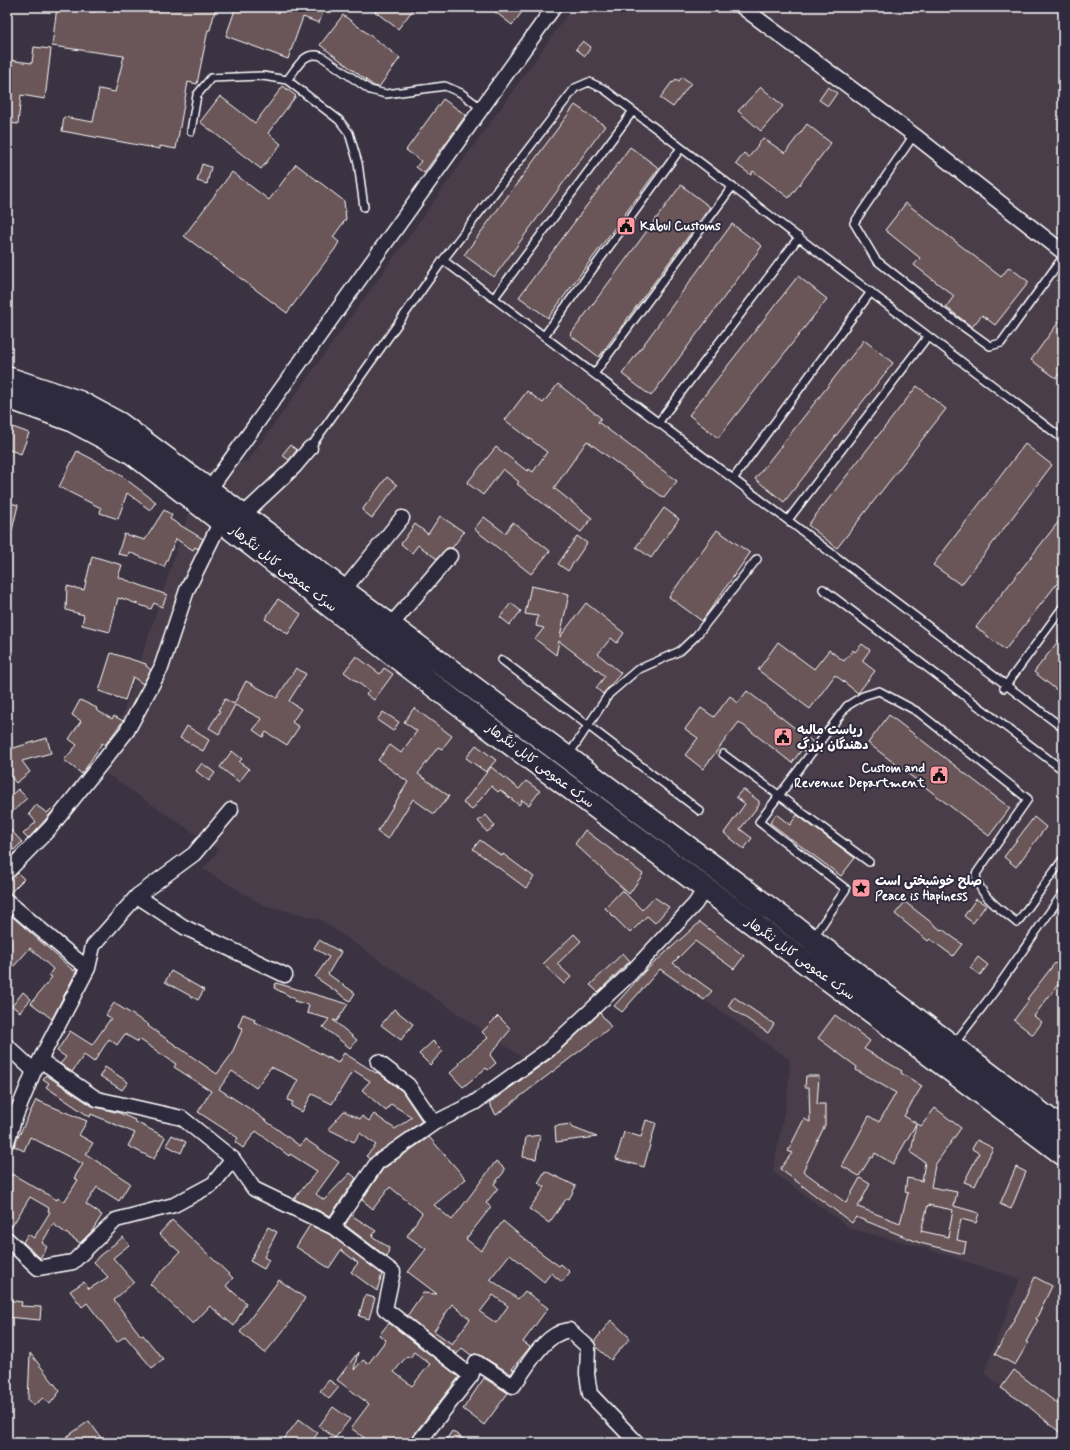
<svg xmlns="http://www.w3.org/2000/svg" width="1070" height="1450" font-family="Mynerve,'Playpen Sans Arabic',sans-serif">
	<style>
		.built { fill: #493e49 }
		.building { fill: #6a5758; stroke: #fff; fill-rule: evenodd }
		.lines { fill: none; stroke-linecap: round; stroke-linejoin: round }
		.lane-casing { stroke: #fff; stroke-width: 10 }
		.street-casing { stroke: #fff; stroke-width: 17 }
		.highway-casing { stroke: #fff; stroke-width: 25 }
		.lane { stroke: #2f2a3d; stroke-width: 7 }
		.street { stroke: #2f2a3d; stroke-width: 14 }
		.highway { stroke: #2f2a3d; stroke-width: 22 }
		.labels { text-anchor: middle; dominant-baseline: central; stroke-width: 4; stroke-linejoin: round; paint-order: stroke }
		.poi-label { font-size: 13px; font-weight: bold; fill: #fff; stroke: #2f2a3d; text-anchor: start }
		.street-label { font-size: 13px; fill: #fff; stroke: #2f2a3d }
	</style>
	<rect width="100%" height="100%" fill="#3b3342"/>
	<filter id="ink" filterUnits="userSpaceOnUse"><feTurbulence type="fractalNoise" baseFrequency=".025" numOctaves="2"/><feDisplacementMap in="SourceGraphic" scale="8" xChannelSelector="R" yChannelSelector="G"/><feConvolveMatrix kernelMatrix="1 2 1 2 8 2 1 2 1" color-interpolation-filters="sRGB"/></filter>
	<g filter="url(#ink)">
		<path class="built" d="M 573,7 L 1063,7 L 1063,1432 L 984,1373 L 1020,1279 L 915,1245 L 851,1229 L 773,1172 L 788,1093 L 790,1060 L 721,1011 L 650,965 L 526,1060 L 319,919 L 263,905 L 203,869 L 219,850 L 104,772 L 195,494 L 209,469 L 248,461 Z"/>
		<path class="building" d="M 57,7 L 95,12 L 95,7 L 216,7 L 210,30 L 208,30 L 197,84 L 188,82 L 176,149 L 160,146 L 160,149 L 62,131 L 64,117 L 93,122 L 99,89 L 115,92 L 124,56 L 52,46 Z
			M 236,7 L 325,7 L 319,23 L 303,17 L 288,59 L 226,36 Z
			M 369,7 L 415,7 L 398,29 Z
			M 489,7 L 526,7 L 512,25 Z
			M 343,15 L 400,58 L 379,87 L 374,86 L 320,45 Z
			M 583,41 L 591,47 L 585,56 L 576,49 Z
			M 34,47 L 51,49 L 45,99 L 21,95 L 18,124 L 7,123 L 7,60 L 32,63 Z
			M 682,77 L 691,83 L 673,107 L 660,98 L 672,82 L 673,83 L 676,79 L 679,81 Z
			M 283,86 L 296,96 L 268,133 L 281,144 L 261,169 L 200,122 L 220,96 L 255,123 Z
			M 761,87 L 783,106 L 761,131 L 738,111 Z
			M 828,87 L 837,93 L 828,106 L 819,100 Z
			M 443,99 L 466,115 L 424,173 L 416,167 L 421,161 L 406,150 Z
			M 575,105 L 605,126 L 494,277 L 464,255 Z
			M 807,124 L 831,143 L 789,198 L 753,171 L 751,175 L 736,164 L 744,153 L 749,157 L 763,138 L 785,153 Z
			M 630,147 L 659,168 L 548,318 L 519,297 Z
			M 202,164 L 211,167 L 207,184 L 197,181 Z
			M 296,164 L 344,201 L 346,219 L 333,237 L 339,242 L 335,249 L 287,313 L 184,236 L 232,172 L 269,200 Z
			M 681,185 L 710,207 L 599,357 L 570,335 Z
			M 906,203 L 1001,277 L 1009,267 L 1029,282 L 995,325 L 982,315 L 972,327 L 946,307 L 954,296 L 914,265 L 920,258 L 885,230 Z
			M 732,224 L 762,246 L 651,396 L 622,374 Z
			M 798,276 L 827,299 L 718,438 L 689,415 Z
			M 1063,316 L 1063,368 L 1056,378 L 1031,360 Z
			M 864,340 L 893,363 L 784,502 L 755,479 Z
			M 558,384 L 601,418 L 598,422 L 677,481 L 664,498 L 587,441 L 554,488 L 592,518 L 581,532 L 517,484 L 519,482 L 503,469 L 483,495 L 467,483 L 496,447 L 527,471 L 529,469 L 533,472 L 547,452 L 505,420 L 527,391 L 543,403 Z
			M 917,386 L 946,409 L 837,548 L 808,525 Z
			M 7,425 L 29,433 L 21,454 L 7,449 Z
			M 1025,444 L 1052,465 L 961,585 L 933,565 Z
			M 290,445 L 297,450 L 289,460 L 282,455 Z
			M 77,451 L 115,471 L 156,502 L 150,510 L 127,493 L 118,519 L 100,513 L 101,508 L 59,487 Z
			M 387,477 L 397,485 L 372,518 L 362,510 Z
			M 7,502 L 18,505 L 11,535 L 7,535 Z
			M 664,508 L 679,519 L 651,558 L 636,547 Z
			M 164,510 L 172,515 L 170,519 L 203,539 L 198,549 L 195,547 L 193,550 L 176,539 L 164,567 L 129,552 L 128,556 L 118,554 L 124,534 L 145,540 Z
			M 440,516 L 464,532 L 452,548 L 447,548 L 437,559 L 418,545 L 412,553 L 401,544 L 415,524 L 428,534 Z
			M 1063,516 L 1063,576 L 1005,650 L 976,627 Z
			M 484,517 L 505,533 L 513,522 L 550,551 L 531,574 L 474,529 Z
			M 717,530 L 750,553 L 702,621 L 669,597 Z
			M 577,536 L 587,543 L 568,571 L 558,564 Z
			M 92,556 L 122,565 L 118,577 L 167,595 L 162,607 L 154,603 L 151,609 L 121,598 L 121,599 L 118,598 L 110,632 L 82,625 L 84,615 L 66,610 L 67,586 L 84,590 Z
			M 531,586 L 569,594 L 560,637 L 586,603 L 624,633 L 617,643 L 611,638 L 598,654 L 621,673 L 603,694 L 596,688 L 605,676 L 559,641 L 556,655 L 535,639 L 544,628 L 536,626 L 538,616 L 525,614 Z
			M 278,599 L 301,614 L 288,634 L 265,619 Z
			M 511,603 L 521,611 L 510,625 L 500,617 Z
			M 1063,635 L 1063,695 L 1034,672 Z
			M 778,642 L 814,669 L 829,650 L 844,661 L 853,650 L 855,652 L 862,644 L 870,650 L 862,661 L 875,671 L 858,693 L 835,675 L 810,709 L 758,670 Z
			M 111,653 L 146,664 L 146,666 L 151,670 L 143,684 L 133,677 L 125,700 L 99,691 Z
			M 356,656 L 380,674 L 384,668 L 393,674 L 374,700 L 366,694 L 369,691 L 344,672 Z
			M 296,668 L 306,674 L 289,701 L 301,709 L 292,722 L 299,727 L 287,745 L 266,732 L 263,737 L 253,730 L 262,719 L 235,705 L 219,734 L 209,728 L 220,711 L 218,710 L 225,699 L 234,704 L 246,681 L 277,698 Z
			M 747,691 L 813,742 L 805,752 L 802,749 L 792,763 L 739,722 L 703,769 L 685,755 L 698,738 L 685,729 L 701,708 L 714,717 L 730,696 L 738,703 Z
			M 80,700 L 97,708 L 96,710 L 112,719 L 114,716 L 123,721 L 105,745 L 102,743 L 82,774 L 64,760 L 77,745 L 69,739 L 81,721 L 72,715 Z
			M 414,708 L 452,736 L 442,749 L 438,747 L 418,774 L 449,796 L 434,814 L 413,799 L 388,839 L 377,832 L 408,782 L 378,760 L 390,745 L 401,753 L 417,731 L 404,722 Z
			M 383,712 L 399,722 L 393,731 L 377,720 Z
			M 889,715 L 1010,808 L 989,836 L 868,743 Z
			M 187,726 L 209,740 L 203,751 L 180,738 Z
			M 47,738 L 51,753 L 22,761 L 30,772 L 16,783 L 7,772 L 7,750 Z
			M 476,745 L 496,760 L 486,772 L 466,758 Z
			M 232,751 L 242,759 L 239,762 L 249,769 L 239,782 L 220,767 Z
			M 202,763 L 215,773 L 209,781 L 196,771 Z
			M 491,767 L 519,789 L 526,781 L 540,791 L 529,805 L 522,800 L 519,805 L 500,790 L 498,792 L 491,786 L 472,810 L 463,803 Z
			M 18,789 L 27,798 L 7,817 L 7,799 Z
			M 743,789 L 759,801 L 759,805 L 740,829 L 752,838 L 744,849 L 724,833 L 745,804 L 736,797 Z
			M 36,805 L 47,813 L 52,808 L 54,810 L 28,839 L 23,834 L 36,822 L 29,814 Z
			M 776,814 L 790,825 L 797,815 L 855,858 L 841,876 L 770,823 Z
			M 486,815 L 495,826 L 487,832 L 478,821 Z
			M 1034,817 L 1046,827 L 1016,867 L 1004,857 Z
			M 7,826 L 22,842 L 14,850 L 7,843 Z
			M 585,830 L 643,874 L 629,894 L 575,844 Z
			M 480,840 L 502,856 L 503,854 L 534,877 L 526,888 L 473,849 Z
			M 18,873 L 24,879 L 10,893 L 7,893 L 7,881 Z
			M 622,890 L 642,910 L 654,897 L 669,907 L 655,923 L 647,916 L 630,933 L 605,908 Z
			M 976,899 L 986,905 L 973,923 L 964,916 Z
			M 905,902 L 941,930 L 942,929 L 962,944 L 953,956 L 930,939 L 928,941 L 895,914 Z
			M 7,912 L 74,971 L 75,969 L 77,970 L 52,1019 L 31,1003 L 52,977 L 49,975 L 53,969 L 30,948 L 7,974 L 7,948 L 11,943 L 7,939 Z
			M 700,922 L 744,956 L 734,969 L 695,941 L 673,963 L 712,991 L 704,1000 L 660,969 L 622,1012 L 614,1006 L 645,971 Z
			M 574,934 L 581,941 L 557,964 L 571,977 L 564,984 L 543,964 Z
			M 319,940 L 341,952 L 328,974 L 355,993 L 350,1001 L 315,977 L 329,957 L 314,948 Z
			M 623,953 L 630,961 L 598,992 L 590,985 Z
			M 978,957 L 988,965 L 980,975 L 970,968 Z
			M 1055,963 L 1063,969 L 1063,978 L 1034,1016 L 1042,1022 L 1033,1035 L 1014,1020 L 1029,1000 L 1027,999 Z
			M 171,971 L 204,990 L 198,1000 L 165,982 Z
			M 276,983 L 348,1004 L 337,1021 L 333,1020 L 357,1040 L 350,1048 L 323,1027 L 329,1019 L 307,1013 L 309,1005 L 294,1001 L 295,999 L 274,988 Z
			M 23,992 L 31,999 L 20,1012 L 12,1006 Z
			M 734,997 L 774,1024 L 768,1033 L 728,1006 Z
			M 114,1003 L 149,1025 L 148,1026 L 217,1074 L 231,1055 L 243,1028 L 238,1026 L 243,1014 L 255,1019 L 254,1022 L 282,1033 L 338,1063 L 344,1053 L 376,1073 L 377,1072 L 402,1091 L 422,1121 L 370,1159 L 366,1156 L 376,1145 L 360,1133 L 354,1142 L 328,1129 L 344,1111 L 360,1119 L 362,1116 L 369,1121 L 374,1114 L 395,1129 L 412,1117 L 391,1104 L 386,1111 L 362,1090 L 370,1081 L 353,1070 L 332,1104 L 312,1094 L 302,1112 L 291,1106 L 293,1102 L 287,1100 L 298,1080 L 271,1067 L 256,1088 L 232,1071 L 219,1089 L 250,1109 L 300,1146 L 305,1139 L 339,1162 L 316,1194 L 324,1200 L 350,1173 L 356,1178 L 330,1216 L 294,1199 L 317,1171 L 290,1154 L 289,1156 L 256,1131 L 243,1148 L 235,1142 L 238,1138 L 198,1112 L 211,1091 L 174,1067 L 176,1064 L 139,1039 L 138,1042 L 125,1034 L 117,1045 L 109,1039 L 94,1062 L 84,1055 L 72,1072 L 60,1064 L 66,1057 L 57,1051 L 70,1031 L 92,1045 L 111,1018 L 106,1015 Z
			M 394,1009 L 413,1024 L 401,1040 L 381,1025 Z
			M 600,1013 L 611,1027 L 496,1115 L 489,1103 L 553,1057 Z
			M 835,1015 L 870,1041 L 864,1049 L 902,1071 L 901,1073 L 922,1086 L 904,1116 L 921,1126 L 935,1108 L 961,1128 L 935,1165 L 931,1187 L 957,1192 L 954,1206 L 979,1213 L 976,1223 L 961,1219 L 957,1240 L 966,1242 L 964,1254 L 920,1243 L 856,1217 L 852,1223 L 780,1169 L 792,1153 L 788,1151 L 804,1119 L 810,1122 L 809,1087 L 805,1087 L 806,1076 L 819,1076 L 817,1104 L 825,1104 L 825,1125 L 803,1171 L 846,1203 L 860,1178 L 870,1184 L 858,1207 L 900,1223 L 908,1193 L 905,1192 L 907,1178 L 922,1181 L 925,1162 L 911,1153 L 916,1124 L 893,1164 L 875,1153 L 873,1158 L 871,1157 L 859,1176 L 842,1166 L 869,1116 L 879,1122 L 896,1093 L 856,1070 L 857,1067 L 818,1038 ZM 928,1205 L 953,1210 L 948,1237 L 921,1231 Z
			M 498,1016 L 511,1029 L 490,1055 L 496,1063 L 488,1070 L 486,1068 L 463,1087 L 450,1073 L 460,1064 L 459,1062 L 488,1038 L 482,1032 Z
			M 433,1041 L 443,1051 L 430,1065 L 419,1054 Z
			M 105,1067 L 128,1082 L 122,1090 L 100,1076 Z
			M 46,1075 L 92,1106 L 119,1113 L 135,1120 L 134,1121 L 165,1137 L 154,1159 L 128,1146 L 135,1133 L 91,1114 L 90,1117 L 46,1087 L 49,1083 L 43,1079 Z
			M 36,1100 L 87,1121 L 79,1135 L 93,1143 L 86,1154 L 130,1183 L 119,1201 L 97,1187 L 86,1204 L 102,1215 L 92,1231 L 80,1243 L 53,1224 L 42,1243 L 47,1247 L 40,1258 L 23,1242 L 28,1234 L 34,1238 L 50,1212 L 48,1211 L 49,1208 L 30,1197 L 9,1231 L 7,1231 L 7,1182 L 12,1174 L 57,1200 L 58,1198 L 64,1202 L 78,1180 L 74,1178 L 83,1164 L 30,1137 L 24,1151 L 14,1146 Z
			M 646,1120 L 656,1123 L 644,1167 L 616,1159 L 624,1132 L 641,1137 Z
			M 571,1124 L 571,1127 L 597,1137 L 556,1142 L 555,1126 Z
			M 172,1135 L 186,1142 L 181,1153 L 166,1145 Z
			M 540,1135 L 536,1159 L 523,1157 L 526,1137 Z
			M 429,1137 L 466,1179 L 434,1205 L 452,1220 L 496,1161 L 504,1168 L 504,1172 L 494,1184 L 498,1188 L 486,1203 L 491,1207 L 466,1239 L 481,1251 L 503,1221 L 540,1252 L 559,1266 L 561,1264 L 570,1272 L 562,1282 L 551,1273 L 544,1282 L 510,1254 L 490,1279 L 518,1299 L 525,1291 L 548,1308 L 523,1342 L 530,1347 L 512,1369 L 514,1370 L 511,1374 L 480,1355 L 475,1354 L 471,1355 L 462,1348 L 457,1354 L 407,1316 L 423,1293 L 437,1294 L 408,1272 L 426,1249 L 407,1236 L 422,1213 L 390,1187 L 373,1209 L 362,1200 L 383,1169 ZM 493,1295 L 508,1306 L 496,1323 L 480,1312 ZM 452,1304 L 470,1319 L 452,1344 L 434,1331 Z
			M 977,1140 L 993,1148 L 975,1186 L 964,1182 L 979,1153 L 972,1149 Z
			M 1016,1167 L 1026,1172 L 1011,1209 L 1000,1204 Z
			M 545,1171 L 576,1186 L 569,1199 L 567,1198 L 549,1223 L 529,1209 L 545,1187 L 538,1183 Z
			M 351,1215 L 376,1231 L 372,1236 L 389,1248 L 387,1257 L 345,1225 Z
			M 172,1220 L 233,1278 L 226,1286 L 246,1303 L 234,1326 L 210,1306 L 193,1324 L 150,1284 L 180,1252 L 159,1234 Z
			M 310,1225 L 329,1234 L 382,1274 L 377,1291 L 351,1272 L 358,1263 L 341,1250 L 329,1268 L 296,1247 Z
			M 268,1227 L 277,1232 L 264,1257 L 269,1260 L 264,1269 L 250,1261 Z
			M 123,1237 L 129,1245 L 113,1258 L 134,1282 L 114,1300 L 141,1336 L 143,1335 L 163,1359 L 152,1368 L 125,1336 L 117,1342 L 87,1303 L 82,1307 L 70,1291 L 84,1282 L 89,1289 L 108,1277 L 94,1262 L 99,1256 Z
			M 1035,1277 L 1052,1286 L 1036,1319 L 1038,1320 L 1026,1342 L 1028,1343 L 1015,1365 L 995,1354 L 1021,1307 Z
			M 279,1280 L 305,1298 L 288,1325 L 265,1353 L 240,1332 Z
			M 365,1295 L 375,1298 L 369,1319 L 359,1316 Z
			M 7,1300 L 22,1302 L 21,1306 L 41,1307 L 40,1320 L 7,1317 Z
			M 611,1320 L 630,1338 L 611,1360 L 596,1347 L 594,1342 Z
			M 389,1323 L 459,1377 L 411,1438 L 410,1443 L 371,1443 L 351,1428 L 369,1404 L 337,1380 L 358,1352 L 354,1370 L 363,1360 L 368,1364 L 386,1340 L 379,1335 ZM 414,1352 L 430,1364 L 412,1386 L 394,1372 L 407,1356 L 410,1358 Z
			M 30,1353 L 60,1391 L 50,1404 L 43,1398 L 33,1406 L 28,1400 Z
			M 1014,1370 L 1063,1408 L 1063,1435 L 1027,1405 L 1001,1388 Z
			M 484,1378 L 508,1393 L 484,1425 L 463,1409 Z
			M 329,1380 L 339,1387 L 329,1399 L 320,1391 Z
			M 333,1407 L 350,1419 L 335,1438 L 319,1426 Z
			M 299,1419 L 318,1433 L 310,1443 L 281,1443 Z
			M 89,1421 L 105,1443 L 58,1443 Z
			M 452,1431 L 469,1443 L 444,1443 Z"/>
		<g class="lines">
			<defs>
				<path id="lane" d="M 287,80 C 298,67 303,51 321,56 L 370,90 L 386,94 L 445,86 L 461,93 L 481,108
					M 191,131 L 197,95 L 211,78 L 263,76 L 287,80 L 339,120 L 349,133 L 358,163 L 364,207
					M 914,135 L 854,223 L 876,260 L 940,310 L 990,346 L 1001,343 L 1063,257
					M 443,260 L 1063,728
					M 494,298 L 633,111
					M 544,336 L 681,148
					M 594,374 L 732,187
					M 658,423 L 799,237
					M 310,448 L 443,260 L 575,88 L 589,82 L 604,89 L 1063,439
					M 733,479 L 871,292
					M 788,520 L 928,336
					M 823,589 L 1063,770
					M 502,660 L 700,811
					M 1004,688 L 1063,607
					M 723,754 L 869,862
					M 568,756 L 609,694 L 637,670 L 680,651 L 696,636 L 757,559
					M 813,938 L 846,889 L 759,822 L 847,706 L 863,696 L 879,691 L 918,712 L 1028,799 L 976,874 C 977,895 1003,911 1017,923 L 1063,859
					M 954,1044 L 994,992 L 1063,893"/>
				<path id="street" d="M 742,7 L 914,135 L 1063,252
					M 204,497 L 554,7
					M 243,515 L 294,467 L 310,448
					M 343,591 L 402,518
					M 390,626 L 450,556
					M 7,872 L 50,828 L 127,731 L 161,668 L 187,590 L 221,521
					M 137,896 L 184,927 L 285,975
					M 7,901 L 72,956 L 88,968 L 40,1060
					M 88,968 L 93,946 L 137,896 L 194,854 L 231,810
					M 7,1046 L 34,1071 L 40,1060 L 97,1099 L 182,1118 L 233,1159 L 254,1189 L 333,1227 L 393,1272 L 385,1309 L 471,1376 L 476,1362 L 513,1386 C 528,1366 543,1334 569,1330 L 588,1347 L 587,1374 L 590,1394 L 637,1443
					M 378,1062 L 408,1085 L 434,1123
					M 7,1142 L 14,1120 L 34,1071
					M 333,1227 L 377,1163 L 434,1123 L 474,1103 L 548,1050 L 629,975 L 695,904 L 704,890
					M 7,1239 L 38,1268 L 73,1262 L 116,1220 L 174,1205 L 213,1184 L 233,1159
					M 418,1443 L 471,1376"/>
				<path id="highway" d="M 7,378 L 79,402 L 120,424 L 812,940 L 1063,1130
					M 7,397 L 71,420 L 131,452 C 246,539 359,630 475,717 C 670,864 868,1007 1063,1154"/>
			</defs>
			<use href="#lane" class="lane-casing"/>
			<use href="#street" class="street-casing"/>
			<use href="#highway" class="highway-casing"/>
			<use href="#lane" class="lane"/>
			<use href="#street" class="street"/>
			<use href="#highway" class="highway"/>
		</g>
	</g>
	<defs>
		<symbol id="civic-square" viewBox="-11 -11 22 22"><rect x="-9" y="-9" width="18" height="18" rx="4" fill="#ff9aa2" stroke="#2f2a3d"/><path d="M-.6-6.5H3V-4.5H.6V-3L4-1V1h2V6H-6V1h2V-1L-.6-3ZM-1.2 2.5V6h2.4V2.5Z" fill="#111"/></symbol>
		<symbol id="sight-square" viewBox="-11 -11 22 22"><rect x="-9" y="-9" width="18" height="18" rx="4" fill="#ff9aa2" stroke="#2f2a3d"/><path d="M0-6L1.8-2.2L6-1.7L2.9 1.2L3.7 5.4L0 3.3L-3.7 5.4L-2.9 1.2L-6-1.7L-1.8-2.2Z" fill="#111"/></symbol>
	</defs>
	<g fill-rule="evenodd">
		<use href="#civic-square" x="615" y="215" width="22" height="22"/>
		<use href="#civic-square" x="772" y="726" width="22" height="22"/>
		<use href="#civic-square" x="928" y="764" width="22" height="22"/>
		<use href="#sight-square" x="850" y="877" width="22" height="22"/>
	</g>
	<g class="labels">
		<g class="poi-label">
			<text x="640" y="226">Kabul Customs</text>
			<text x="797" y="730">ریاست مالیه<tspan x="797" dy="15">دهندگان بزرگ</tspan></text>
			<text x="925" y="768" text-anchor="end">Custom and<tspan x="925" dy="15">Revenue Department</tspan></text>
			<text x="875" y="881">صلح خوشبختی است<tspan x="875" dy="15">Peace is Hapiness</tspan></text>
		</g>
		<g class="street-label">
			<text transform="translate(283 569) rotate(38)">سرک عمومی کابل ننگرهار</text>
			<text transform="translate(540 766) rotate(37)">سرک عمومی کابل ننگرهار</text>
			<text transform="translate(800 959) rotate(36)">سرک عمومی کابل ننگرهار</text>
		</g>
	</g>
	<rect width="1070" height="1450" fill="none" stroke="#2f2a3d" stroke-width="24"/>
	<rect x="12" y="12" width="1046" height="1426" fill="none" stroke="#fff" stroke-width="1.5" filter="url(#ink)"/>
</svg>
